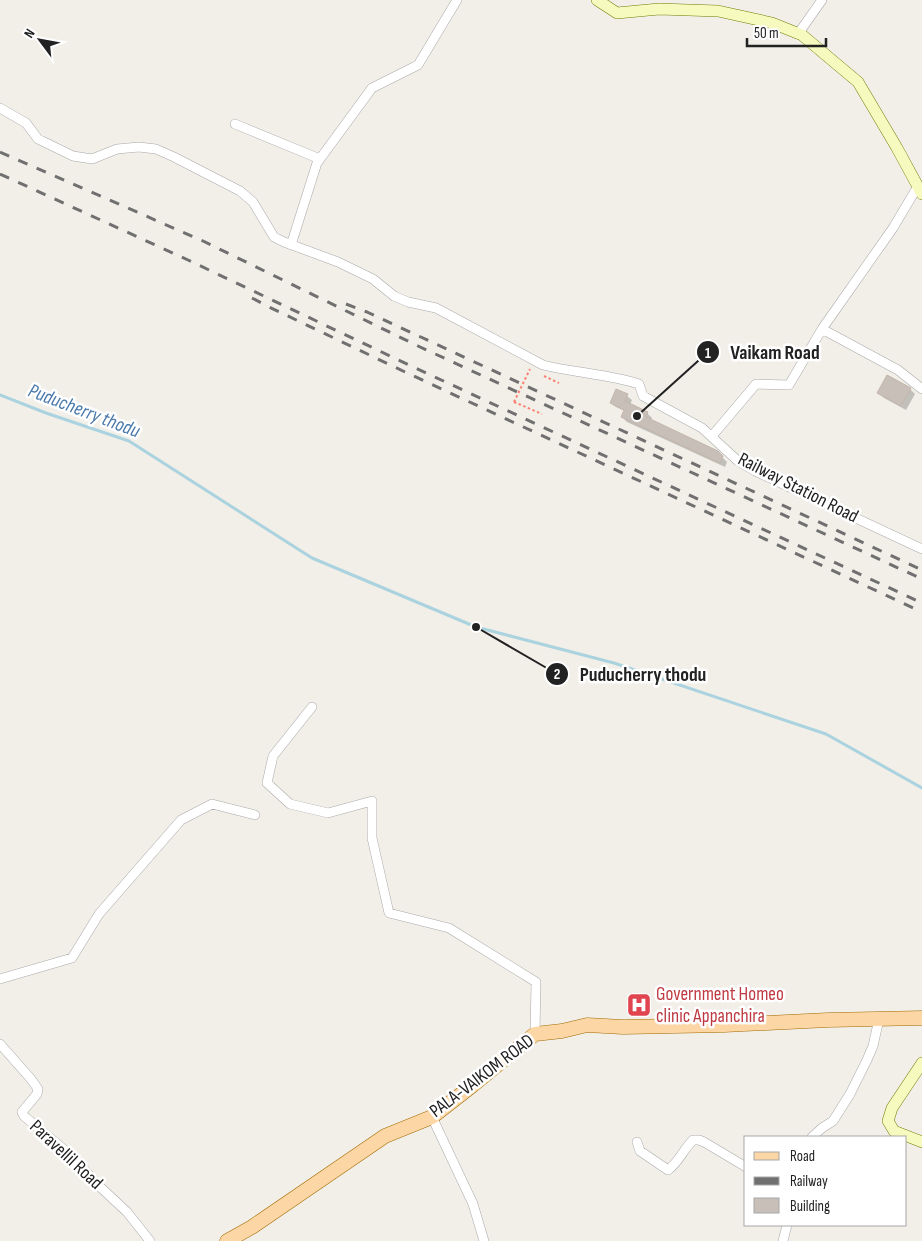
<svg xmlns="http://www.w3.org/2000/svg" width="922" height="1241" font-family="'Sofia Sans Condensed',sans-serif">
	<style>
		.shadow { fill: #0003 }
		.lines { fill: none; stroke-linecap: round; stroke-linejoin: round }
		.stream { stroke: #aad3df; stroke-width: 3 }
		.building { fill: #c7bfb8; stroke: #c4b6ab }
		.minor-casing { stroke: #a9a9a9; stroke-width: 10 }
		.secondary-casing { stroke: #707d05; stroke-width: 12 }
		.primary-casing { stroke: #a06b00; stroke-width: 15 }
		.path { stroke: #fa8072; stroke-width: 2; stroke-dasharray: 2.5 2.5; stroke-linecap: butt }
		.minor { stroke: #fff; stroke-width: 9 }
		.secondary { stroke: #f7fabf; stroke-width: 11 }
		.primary { stroke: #fcd6a4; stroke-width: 14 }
		.rail { stroke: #707070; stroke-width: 3; stroke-dasharray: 10 10; stroke-linecap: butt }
		.path-bridge { stroke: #fa8072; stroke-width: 2; stroke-dasharray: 2.5 2.5; stroke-linecap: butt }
		.labels { text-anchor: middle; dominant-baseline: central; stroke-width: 5; stroke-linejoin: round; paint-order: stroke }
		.street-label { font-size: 19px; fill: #222; stroke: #fff }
		.health-label { font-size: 19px; fill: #be3a42; stroke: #fff; text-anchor: start }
		.water-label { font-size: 20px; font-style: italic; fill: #4a7aab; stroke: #fff }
		.leader { fill: none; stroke: #222; stroke-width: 2 }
		.callout-dot { fill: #222; stroke: #fff; stroke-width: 2 }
		.mark-label { font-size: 15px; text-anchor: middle; font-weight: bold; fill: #fff }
		.callout-label { font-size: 20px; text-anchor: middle; font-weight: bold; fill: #222; stroke: #fff; stroke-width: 5; stroke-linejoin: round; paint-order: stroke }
	</style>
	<rect width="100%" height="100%" fill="#f2efe9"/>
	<path class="shadow" d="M 888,377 L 910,389 L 915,394 L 906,410 L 884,398 L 879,393 Z
		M 617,391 L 627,396 L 632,400 L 630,405 L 647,413 L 652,418 L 651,421 L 717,452 L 727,462 L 725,467 L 627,422 L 622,417 L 625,411 L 616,407 L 611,403 Z"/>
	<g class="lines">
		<path class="stream" d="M 0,395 L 46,413 L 129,441 L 312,558 L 476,627 L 614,663 L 826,734 L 922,788"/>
	</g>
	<path class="building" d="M 887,375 L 911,388 L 901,406 L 877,393 Z
		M 616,389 L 628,394 L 625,401 L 648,412 L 646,417 L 718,451 L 723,456 L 720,463 L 621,417 L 624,410 L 610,403 Z"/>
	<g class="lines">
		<defs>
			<path id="minor" d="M 798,34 L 822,0
				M 0,108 L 26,123 L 38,139 L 73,156 L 92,159 L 117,149 L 139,147 L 156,149 L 174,157 L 240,191 L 253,202 L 274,237 L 284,242 L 338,262 L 373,279 L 394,296 L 408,302 L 436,308 L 543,365 C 575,373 608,374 639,384 L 643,396 L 702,428 L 738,461 L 755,471 L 922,549
				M 235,124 L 320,159
				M 291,245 L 317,163 L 372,88 L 418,65 L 457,0
				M 822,329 L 893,228 L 918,186
				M 712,436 L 756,384 L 789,385 L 822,329 L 898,370 L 922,389
				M 312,707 L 273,756 L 267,783 L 290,804 L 328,813 L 372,801 L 372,838 L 389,913 L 449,928 L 536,982 L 535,1034
				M 0,979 L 72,958 L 99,914 L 181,820 L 212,804 L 255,815
				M 0,1044 L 31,1079 L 38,1089 L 37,1094 L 22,1112 L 24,1116 L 74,1158 L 98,1185 L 127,1212 L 150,1241
				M 432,1117 L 473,1204 L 484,1241
				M 812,1137 L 822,1128 L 833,1121 L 850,1094 L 867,1060 L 873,1046 L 879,1019
				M 637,1142 L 640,1151 L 668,1170 C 679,1162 683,1150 693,1140 L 699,1140 L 704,1142 L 746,1167
				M 783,1241 L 787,1225"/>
			<path id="secondary" d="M 597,0 L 617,13 L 659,9 L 718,11 L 772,23 L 802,35 L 858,82 L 897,148 L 922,194
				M 922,1063 L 892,1108 L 888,1121 L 894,1131 L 922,1142"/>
			<path id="primary" d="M 227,1241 L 252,1227 L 385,1136 L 432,1117 L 473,1085 L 535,1034 L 562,1031 L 587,1025 L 623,1027 L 724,1025 L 828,1020 L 922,1018"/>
		</defs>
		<use href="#minor" class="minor-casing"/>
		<use href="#secondary" class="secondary-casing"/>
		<use href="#primary" class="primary-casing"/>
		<path class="path" d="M 544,376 L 559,383
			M 514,402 L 542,414"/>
		<use href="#minor" class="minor"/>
		<use href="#secondary" class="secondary"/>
		<use href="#primary" class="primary"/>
		<path class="rail" d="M 0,152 L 203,241 L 418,346 L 922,579
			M 0,174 L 188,260 L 409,365 L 922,603
			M 252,298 L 269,307 L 405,372 L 922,612
			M 346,304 L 367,312 L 922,570"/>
		<path class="path-bridge" d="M 514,402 L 530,369"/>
	</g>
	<defs>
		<symbol id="hospital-square" viewBox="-11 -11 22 22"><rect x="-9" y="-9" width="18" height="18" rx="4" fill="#e0444e" stroke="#fff"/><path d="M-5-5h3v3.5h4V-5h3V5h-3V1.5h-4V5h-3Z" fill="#fff"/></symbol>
	</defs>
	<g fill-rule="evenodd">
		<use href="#hospital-square" x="625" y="991" width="28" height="28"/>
	</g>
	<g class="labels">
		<g class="street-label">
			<text transform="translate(798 488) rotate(27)">Railway Station Road</text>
			<text transform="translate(482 1076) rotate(-37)">PALA-VAIKOM ROAD</text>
			<text transform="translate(66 1155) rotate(43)">Paravellil Road</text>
		</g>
		<g class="health-label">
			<text x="656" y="994">Government Homeo<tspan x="656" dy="22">clinic Appanchira</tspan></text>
		</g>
		<g class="water-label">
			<text transform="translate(84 411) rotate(21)">Puducherry thodu</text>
		</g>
	</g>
	<path class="leader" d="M637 416L708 352M476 627L557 674"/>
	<g class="callout-dot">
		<circle cx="637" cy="416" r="5"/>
		<circle cx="476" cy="627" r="5"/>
		<circle cx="708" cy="352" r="12"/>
		<circle cx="557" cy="674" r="12"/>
	</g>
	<g class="mark-label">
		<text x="708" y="358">1</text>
		<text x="557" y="679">2</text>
	</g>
	<g class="callout-label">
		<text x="775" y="359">Vaikam Road</text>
		<text x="643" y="681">Puducherry thodu</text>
	</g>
	<rect x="744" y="1136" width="162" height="90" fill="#ffffff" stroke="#a7a7a7"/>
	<rect x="754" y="1152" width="25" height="8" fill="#fcd6a4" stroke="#a7a7a7"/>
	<text x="790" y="1161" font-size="15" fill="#222222">Road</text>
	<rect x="754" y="1177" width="25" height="8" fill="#707070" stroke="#a7a7a7"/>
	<text x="790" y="1186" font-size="15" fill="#222222">Railway</text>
	<rect x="754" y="1198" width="25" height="15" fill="#c7bfb8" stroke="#a7a7a7"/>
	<text x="790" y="1211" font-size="15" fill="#222222">Building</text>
	<g transform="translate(40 40) rotate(302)" stroke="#ffffff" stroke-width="4" paint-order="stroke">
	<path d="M0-4L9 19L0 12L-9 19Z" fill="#222222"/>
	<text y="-8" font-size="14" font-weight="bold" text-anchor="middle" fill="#222222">N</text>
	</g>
	<path d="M747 38v8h79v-8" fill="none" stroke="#222222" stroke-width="2.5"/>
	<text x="754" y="38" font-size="15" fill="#222222" stroke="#ffffff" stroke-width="4" paint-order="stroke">50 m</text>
</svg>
